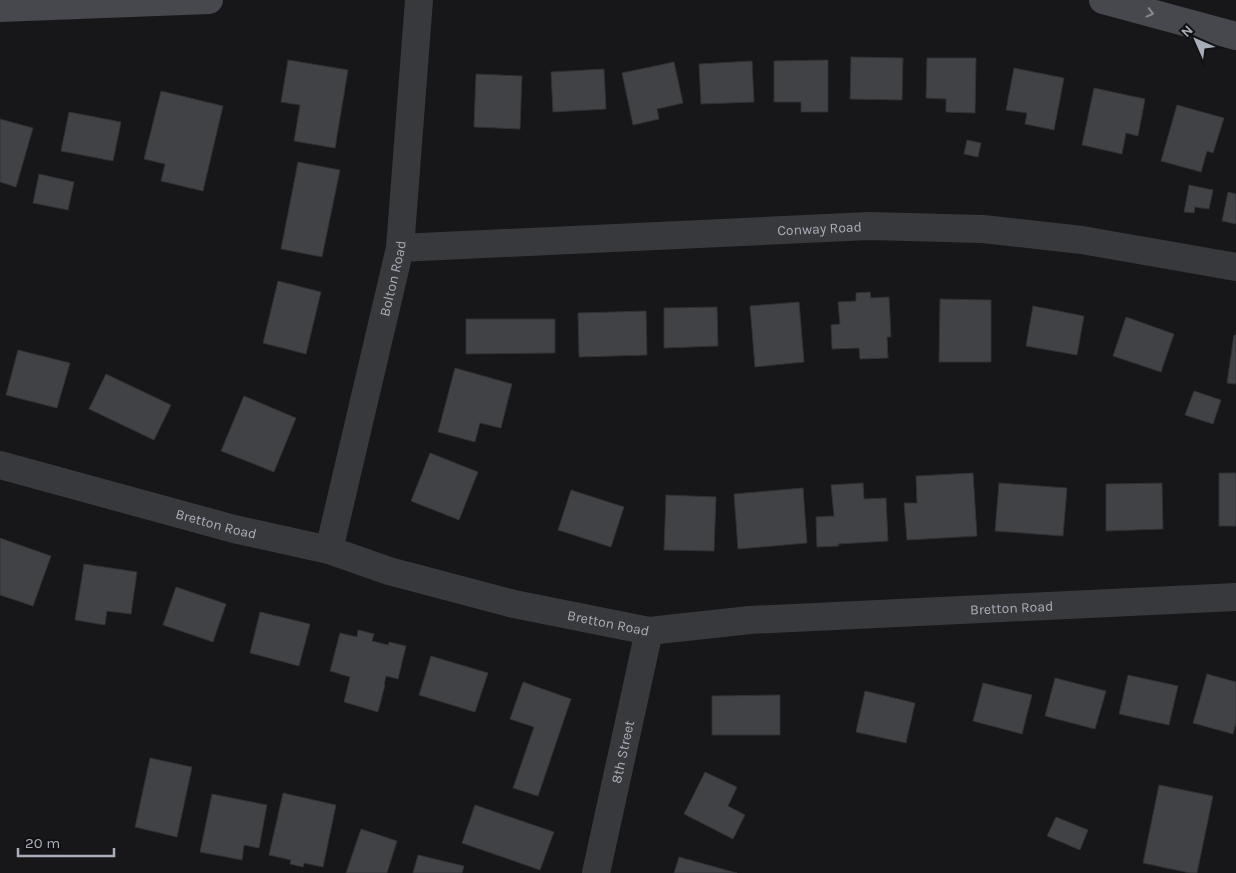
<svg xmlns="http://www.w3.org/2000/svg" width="1236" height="873" font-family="Karla,sans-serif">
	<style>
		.building { fill: #414246; stroke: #313134 }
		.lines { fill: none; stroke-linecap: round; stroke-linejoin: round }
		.street { stroke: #38393d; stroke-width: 28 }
		.secondary { stroke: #46484d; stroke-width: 28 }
		.oneway { stroke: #868a93 }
		.labels { text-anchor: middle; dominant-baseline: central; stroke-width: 5; stroke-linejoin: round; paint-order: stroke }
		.street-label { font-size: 14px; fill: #a9aeb8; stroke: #121214 }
	</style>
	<rect width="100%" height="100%" fill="#171719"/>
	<path class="building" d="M 851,57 L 903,58 L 902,100 L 850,99 Z
		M 927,58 L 976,58 L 975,113 L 946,112 L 946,99 L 926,98 Z
		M 288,60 L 348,70 L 335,148 L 294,141 L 300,105 L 281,102 Z
		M 828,60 L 828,112 L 801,112 L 801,102 L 774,102 L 774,61 Z
		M 752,61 L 754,102 L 701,104 L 699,64 Z
		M 674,62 L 683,103 L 657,109 L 659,119 L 633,125 L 622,73 Z
		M 1014,68 L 1064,78 L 1054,130 L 1025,124 L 1027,113 L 1006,110 Z
		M 604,69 L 606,109 L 553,112 L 551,72 Z
		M 476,74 L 522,76 L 520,129 L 474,127 Z
		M 1094,88 L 1145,99 L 1138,136 L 1126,133 L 1122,154 L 1082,145 Z
		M 161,91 L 223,106 L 203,191 L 161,181 L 165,164 L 144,159 Z
		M 1177,105 L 1224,118 L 1213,153 L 1207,151 L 1201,172 L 1161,161 Z
		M 69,112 L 121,122 L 113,161 L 61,151 Z
		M 0,119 L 33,128 L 16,187 L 0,182 Z
		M 967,140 L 981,143 L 978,157 L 964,154 Z
		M 298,162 L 340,170 L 322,257 L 281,249 Z
		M 39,174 L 74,182 L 68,210 L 33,203 Z
		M 1189,185 L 1213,190 L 1209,209 L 1195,207 L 1194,213 L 1184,212 Z
		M 1228,192 L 1236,194 L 1236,224 L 1222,221 Z
		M 278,281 L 321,292 L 306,354 L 263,343 Z
		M 870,292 L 871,298 L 889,297 L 891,337 L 887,337 L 888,358 L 860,359 L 859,348 L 832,349 L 831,325 L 840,324 L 838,302 L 856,301 L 856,293 Z
		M 940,299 L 991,300 L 991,362 L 939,362 Z
		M 799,302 L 804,362 L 755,367 L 750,306 Z
		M 1033,306 L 1084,316 L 1077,355 L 1026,346 Z
		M 717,307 L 718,346 L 664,348 L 664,308 Z
		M 646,311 L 647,355 L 579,357 L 578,313 Z
		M 1126,317 L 1174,334 L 1161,372 L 1113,356 Z
		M 466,319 L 555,319 L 555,353 L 466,354 Z
		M 1234,335 L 1236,335 L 1236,384 L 1227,383 Z
		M 18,350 L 70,363 L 57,408 L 6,395 Z
		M 455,368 L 512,384 L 501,428 L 480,423 L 475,442 L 438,432 Z
		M 106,374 L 171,405 L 154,440 L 89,409 Z
		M 1194,391 L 1221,400 L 1213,424 L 1185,415 Z
		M 244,396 L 296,418 L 274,472 L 221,451 Z
		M 430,453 L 478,472 L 459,520 L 411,501 Z
		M 973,473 L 977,536 L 907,540 L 904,503 L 917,503 L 916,476 Z
		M 1219,473 L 1236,473 L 1236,526 L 1219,526 Z
		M 863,483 L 864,499 L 886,498 L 888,541 L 838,544 L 839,546 L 817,547 L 816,517 L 834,516 L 831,485 Z
		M 999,483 L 1067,488 L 1063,536 L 995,531 Z
		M 1162,483 L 1163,529 L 1106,531 L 1106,484 Z
		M 803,488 L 807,543 L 738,549 L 734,494 Z
		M 571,490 L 624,507 L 611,547 L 558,530 Z
		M 666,495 L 716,497 L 714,551 L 664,550 Z
		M 0,538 L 51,556 L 33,606 L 0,595 Z
		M 84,564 L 137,572 L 131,614 L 107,611 L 105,625 L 75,620 Z
		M 176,587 L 226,604 L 213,642 L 163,625 Z
		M 260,612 L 310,624 L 299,666 L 250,653 Z
		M 358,630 L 374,634 L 372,641 L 388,645 L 389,642 L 406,646 L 398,679 L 386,676 L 384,685 L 385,685 L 378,712 L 344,702 L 350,677 L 330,671 L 340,633 L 357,637 Z
		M 431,656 L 488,673 L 475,712 L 419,695 Z
		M 1207,674 L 1236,682 L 1236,723 L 1233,734 L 1193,723 Z
		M 1128,675 L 1178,686 L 1169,725 L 1119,714 Z
		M 1055,678 L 1106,691 L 1095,729 L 1045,716 Z
		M 523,682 L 571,699 L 538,796 L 513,788 L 534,727 L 510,719 Z
		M 983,683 L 1032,695 L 1022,734 L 973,721 Z
		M 865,691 L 915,703 L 906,743 L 856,732 Z
		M 780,695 L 780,735 L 712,735 L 712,696 Z
		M 150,758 L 192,767 L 177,837 L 135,827 Z
		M 705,772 L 737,787 L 728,806 L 745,815 L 733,839 L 684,814 Z
		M 1159,785 L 1213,796 L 1197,873 L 1190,873 L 1143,863 Z
		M 283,793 L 336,805 L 323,867 L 304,863 L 303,867 L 290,864 L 291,860 L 269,855 Z
		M 212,794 L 267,805 L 259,848 L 244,845 L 242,860 L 200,852 Z
		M 475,805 L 554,832 L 540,870 L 462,843 Z
		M 1056,817 L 1088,830 L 1080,850 L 1047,836 Z
		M 361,829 L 397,841 L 387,873 L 346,873 Z
		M 418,855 L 464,866 L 462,873 L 413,873 Z
		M 679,857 L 737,873 L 674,873 Z"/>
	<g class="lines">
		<g class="street">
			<path id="s1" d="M 400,248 L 869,226 L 983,229 L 1082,240 L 1236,267"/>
			<path id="s2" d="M 0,465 L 234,529 L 329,550 L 389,571 L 514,604 L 649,631 L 750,620 L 1236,597"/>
			<path id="s3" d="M 329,550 L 400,248 L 419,0"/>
			<path id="s4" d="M 596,873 L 649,631"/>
		</g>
		<path class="secondary" d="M 1103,0 L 1236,36
			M 0,8 L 209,0"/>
	</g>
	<defs><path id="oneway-chevron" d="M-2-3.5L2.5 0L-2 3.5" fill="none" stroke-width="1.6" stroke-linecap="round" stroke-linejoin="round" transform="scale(1.25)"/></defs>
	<use class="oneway" href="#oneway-chevron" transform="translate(1150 13) rotate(15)"/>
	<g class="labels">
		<g class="street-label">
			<text stroke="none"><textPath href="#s1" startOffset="420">Conway Road</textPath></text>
			<text stroke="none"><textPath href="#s3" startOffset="279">Bolton Road</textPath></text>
			<text stroke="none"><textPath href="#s2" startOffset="224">Bretton Road</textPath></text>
			<text stroke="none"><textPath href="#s2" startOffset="1034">Bretton Road</textPath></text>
			<text stroke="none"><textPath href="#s2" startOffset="629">Bretton Road</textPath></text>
			<text stroke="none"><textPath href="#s4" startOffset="124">8th Street</textPath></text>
		</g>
	</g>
	<g transform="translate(1196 40) rotate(315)" stroke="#121214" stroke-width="4" paint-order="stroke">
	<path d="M0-4L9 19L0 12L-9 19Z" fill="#a9aeb8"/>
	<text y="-8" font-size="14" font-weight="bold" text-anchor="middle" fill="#a9aeb8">N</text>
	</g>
	<path d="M18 848v8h96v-8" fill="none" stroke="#a9aeb8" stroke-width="2.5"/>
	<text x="25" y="848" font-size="15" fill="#a9aeb8" stroke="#121214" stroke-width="4" paint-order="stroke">20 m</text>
</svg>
